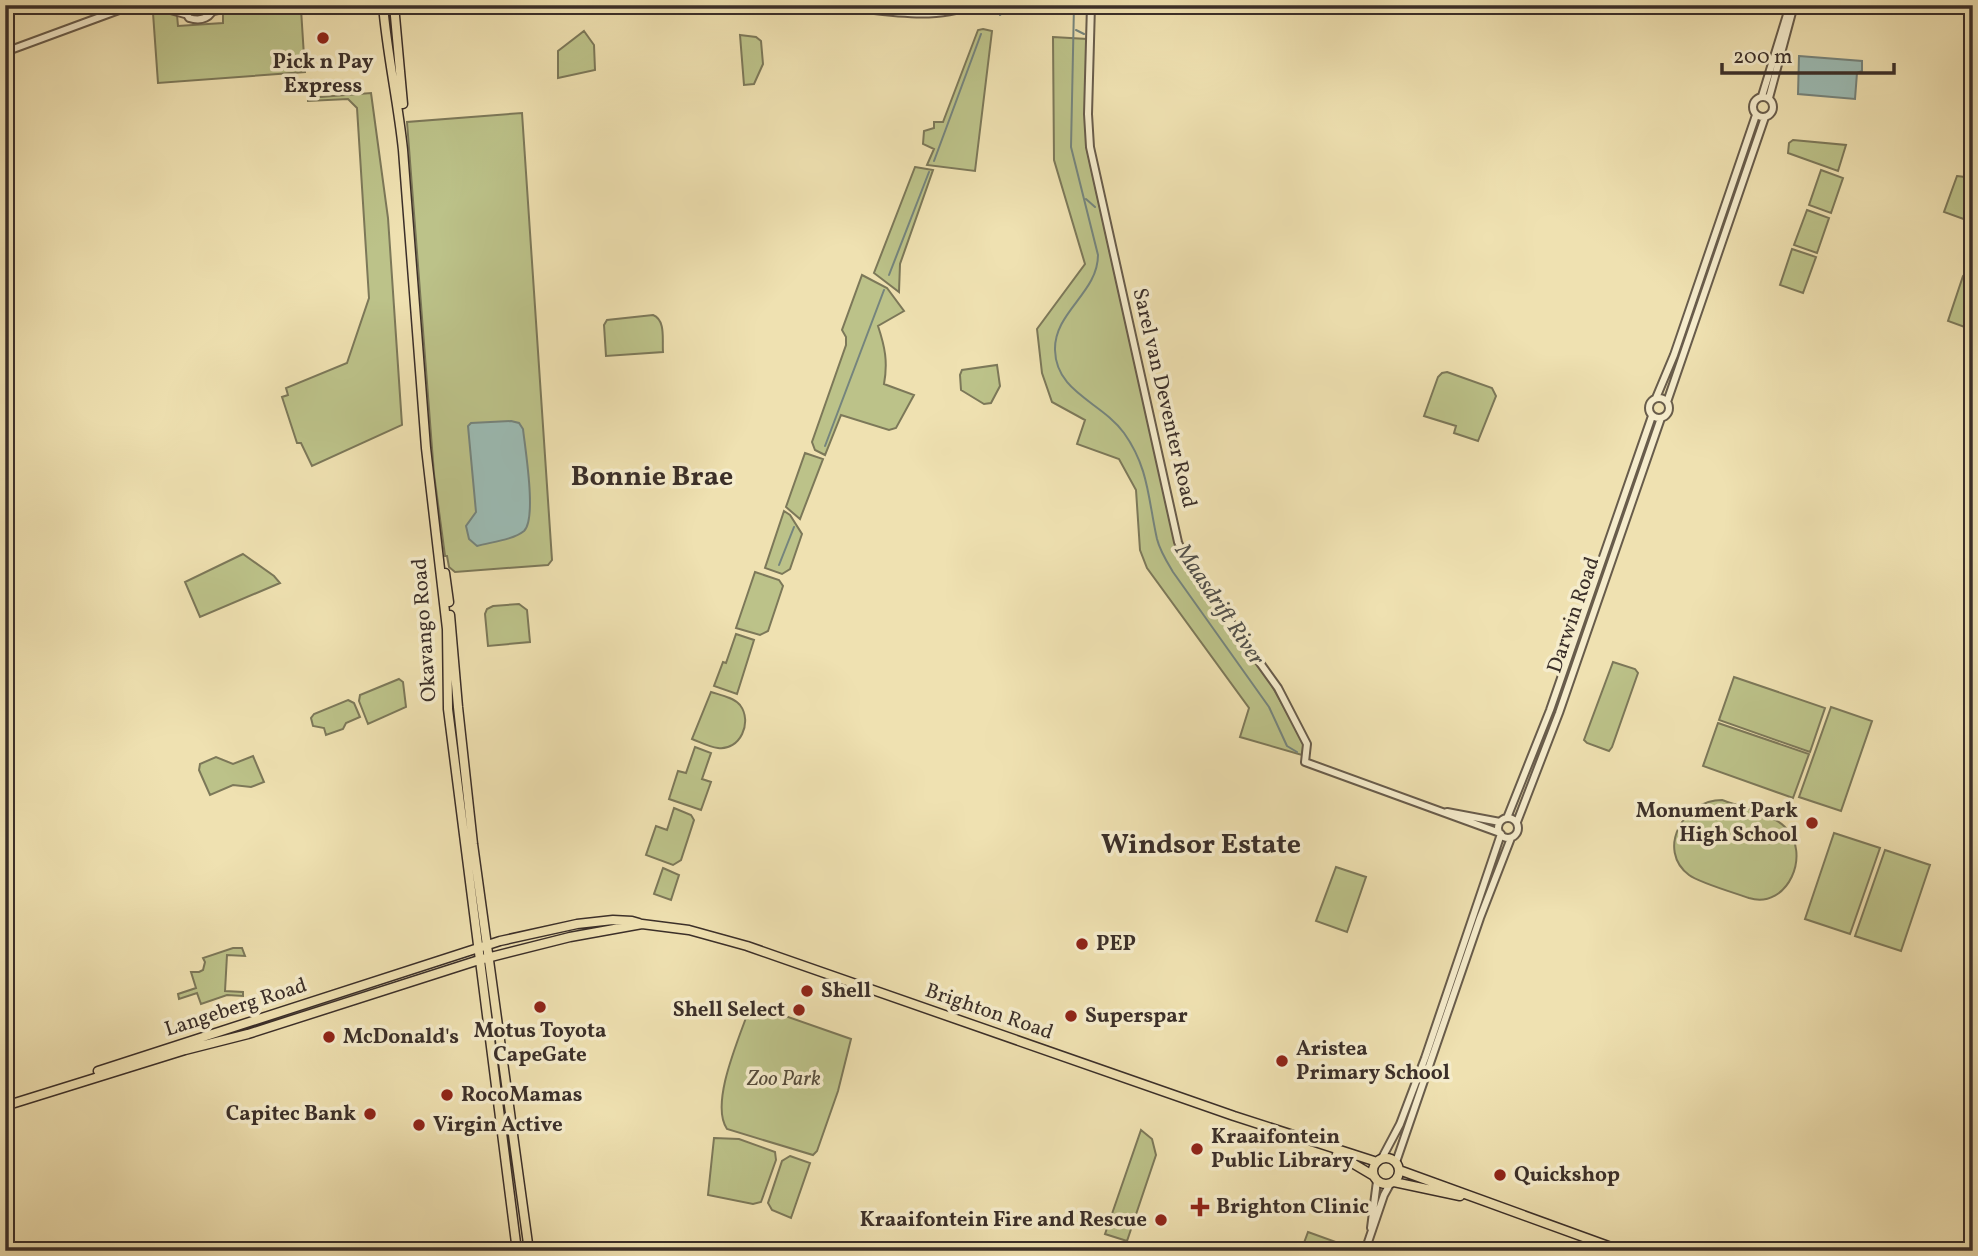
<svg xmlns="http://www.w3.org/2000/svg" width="1978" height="1256" font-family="Vollkorn,serif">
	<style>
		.green { fill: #bcc289; stroke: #7c7859; stroke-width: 2 }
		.water { fill: #9cbcb5; stroke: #75847d; stroke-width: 2 }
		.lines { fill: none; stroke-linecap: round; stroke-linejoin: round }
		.stream { stroke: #75847d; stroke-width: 2 }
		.minor-casing { stroke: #685c4b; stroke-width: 10 }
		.major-casing { stroke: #3b2f29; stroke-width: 11 }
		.minor { stroke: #f5eccc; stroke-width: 6 }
		.major { stroke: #efe1b1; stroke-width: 8 }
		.poi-dot { fill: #8f2418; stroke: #f5eccc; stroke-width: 2.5 }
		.labels { text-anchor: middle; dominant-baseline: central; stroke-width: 7; stroke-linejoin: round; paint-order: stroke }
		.poi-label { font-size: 21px; font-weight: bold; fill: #3b2f29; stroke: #f5eccc; text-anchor: start }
		.street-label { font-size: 21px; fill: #3b2f29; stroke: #f5eccc }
		.park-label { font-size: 21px; font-style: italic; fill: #554c3c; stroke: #f5eccc }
		.water-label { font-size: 23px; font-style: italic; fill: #53524c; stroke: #f5eccc }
		.district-label { font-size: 28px; font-weight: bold; fill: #3b2f29; stroke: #f5eccc }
	</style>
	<rect width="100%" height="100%" fill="#efe1b1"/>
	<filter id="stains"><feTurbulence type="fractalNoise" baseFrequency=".00286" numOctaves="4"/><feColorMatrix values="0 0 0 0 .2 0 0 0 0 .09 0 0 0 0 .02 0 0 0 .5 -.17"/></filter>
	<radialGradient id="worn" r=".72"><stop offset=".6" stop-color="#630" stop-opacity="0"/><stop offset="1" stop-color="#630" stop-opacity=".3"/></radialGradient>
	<path class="green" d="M 301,9 L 305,72 L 158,83 L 153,13 L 167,12 L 177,15 L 178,26 L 223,23 L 223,14 Z
		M 983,29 L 992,31 L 975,171 L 927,165 L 934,149 L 923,144 L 924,131 L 934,128 L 934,122 L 943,122 L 978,30 Z
		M 584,31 L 594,45 L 595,70 L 558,78 L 558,51 Z
		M 740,35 L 756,37 L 761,41 L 763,64 L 754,84 L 744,85 Z
		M 1053,37 L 1087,39 L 1086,145 L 1176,548 L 1183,563 L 1271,684 L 1304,744 L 1302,755 L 1240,737 L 1249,708 L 1147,568 L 1140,550 L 1136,490 L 1119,459 L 1077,444 L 1085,420 L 1052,402 L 1042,373 L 1037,329 L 1085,264 L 1054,160 Z
		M 371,93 L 388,218 L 402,425 L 312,466 L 301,443 L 297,443 L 282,397 L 288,395 L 286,388 L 347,363 L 369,298 L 357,108 L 348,99 L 308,101 L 308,98 Z
		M 522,113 L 552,560 L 548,565 L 455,572 L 449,567 L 447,556 L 445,556 L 434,474 L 407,122 Z
		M 1793,140 L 1846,145 L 1838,171 L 1788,153 L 1789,143 Z
		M 915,167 L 933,170 L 900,264 L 899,292 L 874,273 Z
		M 1821,170 L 1843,178 L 1831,213 L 1809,205 Z
		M 1957,176 L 1973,178 L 1972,222 L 1944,212 Z
		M 1807,210 L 1829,218 L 1817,253 L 1794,245 Z
		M 1792,249 L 1816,257 L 1803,293 L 1780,285 Z
		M 1967,272 L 1973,273 L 1973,330 L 1948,321 L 1963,276 Z
		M 862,275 L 887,288 L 904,311 L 878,326 C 885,347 888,362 884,384 L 914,395 L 896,428 L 889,430 L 841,415 L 825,455 L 815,450 L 812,442 L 846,345 L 846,337 L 842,330 Z
		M 653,315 C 666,320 662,340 663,352 L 606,356 L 604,325 L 607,320 Z
		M 997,365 L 1000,386 L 991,403 L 984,404 L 961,390 L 960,375 L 962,370 Z
		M 1447,372 L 1492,388 L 1496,396 L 1478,441 L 1454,433 L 1456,426 L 1424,416 L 1438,377 L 1442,373 Z
		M 805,453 L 823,459 L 800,519 L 786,507 Z
		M 784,511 L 790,515 L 802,534 L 790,569 L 782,574 L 765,568 Z
		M 243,554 L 274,576 L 280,583 L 200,617 L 185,582 Z
		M 755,572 L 779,580 L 783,586 L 768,631 L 760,635 L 736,628 Z
		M 519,604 L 527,610 L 530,642 L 488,646 L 485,614 L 487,609 L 493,606 Z
		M 736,634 L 754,640 L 737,694 L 714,686 L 723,662 L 726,663 Z
		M 1613,662 L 1635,669 L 1638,673 L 1612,747 L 1609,751 L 1587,743 L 1584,740 Z
		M 1734,677 L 1825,708 L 1810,752 L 1719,720 Z
		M 399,679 L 403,682 L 406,707 L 368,724 L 359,701 L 360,695 Z
		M 711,692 C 720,695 733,697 740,705 C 753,722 740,751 718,748 C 709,747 700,742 692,739 Z
		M 348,700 L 354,703 L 360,717 L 346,723 L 343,729 L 326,735 L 324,728 L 313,726 L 311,718 L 314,714 Z
		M 1831,707 L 1872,721 L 1841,811 L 1799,797 Z
		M 1718,723 L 1809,754 L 1793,798 L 1703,766 Z
		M 695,747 L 711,753 L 702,779 L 711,782 L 701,810 L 669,799 L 678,771 L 686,773 Z
		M 253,756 L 264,782 L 251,787 L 233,785 L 210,795 L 199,770 L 200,764 L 216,757 L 233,764 Z
		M 1722,800 C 1738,806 1774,815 1785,827 C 1812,853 1788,910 1749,898 C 1735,893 1700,883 1689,875 C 1656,850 1683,800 1722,800 Z
		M 674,808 L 691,815 L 694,820 L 681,860 L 673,865 L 646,855 L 656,826 L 667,830 Z
		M 1834,833 L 1880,848 L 1850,934 L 1805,919 Z
		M 1885,850 L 1930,865 L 1901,951 L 1855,936 Z
		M 1336,867 L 1366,877 L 1347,932 L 1316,921 Z
		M 663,868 L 679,875 L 671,900 L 654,894 Z
		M 233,948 L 242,948 L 245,956 L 227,955 L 225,991 L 243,992 L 243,996 L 227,995 L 201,1004 L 197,993 L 179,999 L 178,994 L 196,988 L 191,972 L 199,972 L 203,970 L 205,962 L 203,958 Z
		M 751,1004 L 851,1039 L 838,1091 L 817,1151 L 813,1155 L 727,1129 C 709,1103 741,1034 751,1004 Z
		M 1141,1130 L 1152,1139 L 1156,1155 L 1127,1241 L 1105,1234 Z
		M 714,1138 L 739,1139 L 775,1152 L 776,1160 L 761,1202 L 753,1204 L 708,1195 Z
		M 790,1156 L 810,1163 L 791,1218 L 772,1210 L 768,1203 L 782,1161 Z
		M 1308,1232 L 1336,1242 L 1333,1251 L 1301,1251 Z"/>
	<path class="water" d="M 1799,56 L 1862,61 L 1862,71 L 1857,73 L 1855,99 L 1798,94 Z
		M 511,421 L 519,423 L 523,429 C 525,448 537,519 524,531 C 513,540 491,542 477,546 L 469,539 L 466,526 L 476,512 L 468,426 L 471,423 Z"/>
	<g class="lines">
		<path class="stream" d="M 1074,5 L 1071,147 L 1098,255 C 1098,293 1054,312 1055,350 C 1056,393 1102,402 1124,433 C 1149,468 1148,499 1157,539 C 1160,551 1167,562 1173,572 L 1269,707 L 1287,746 L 1297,752
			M 1000,15 L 1012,5
			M 1076,30 L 1084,34
			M 934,161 L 981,34
			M 1086,199 L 1095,207
			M 889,275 L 929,172
			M 825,446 L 884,290
			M 779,565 L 794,527"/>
		<defs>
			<path id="minor" d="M 181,5 L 189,18 C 202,22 211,18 215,5
				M 831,5 C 871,9 935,22 970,5
				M 1091,5 L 1088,114 L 1090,147 L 1178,542 L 1184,557 L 1278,688 L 1307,744 L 1305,762 L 1500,833
				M 213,11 L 243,5
				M 5,52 L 119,10 L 156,6 L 185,14
				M 1762,96 L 1790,5
				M1753 107a10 10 0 1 1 20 0a10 10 0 1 1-20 0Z
				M 1769,98 L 1794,5
				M1649 408a10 10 0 1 1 20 0a10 10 0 1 1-20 0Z
				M 1656,398 L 1674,355 L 1756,115
				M 1667,402 L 1765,117
				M 1447,812 L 1500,822
				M1498 828a10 10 0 1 1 20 0a10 10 0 1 1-20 0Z
				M 1507,818 L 1550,710 L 1652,416
				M 1517,822 L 1559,713 L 1661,418
				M 1382,1158 L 1400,1124 L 1425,1058 L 1501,834
				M 1396,1162 L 1480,918 L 1511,838
				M 1371,1228 L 1377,1181
				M 1365,1251 L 1384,1195 L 1390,1184"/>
			<path id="major" d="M 383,5 C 387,54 398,101 403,150 L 426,448 L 447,629 L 448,709 L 517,1251
				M 394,5 L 403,104
				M 445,573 L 449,602
				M 450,615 L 458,707 L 473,844 L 529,1251
				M 98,1071 L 500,941 L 577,924 L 613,920 L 632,921 L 639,923
				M 5,1106 L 185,1050 L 248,1034 L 479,960 L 570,937 L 642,924 L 689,930 L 747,946 L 1234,1116 L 1377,1162
				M 1337,1154 L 1374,1176
				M1373 1171a13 13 0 1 1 26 0a13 13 0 1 1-26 0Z
				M 1399,1170 L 1622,1251
				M 1394,1182 L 1460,1196"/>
		</defs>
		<use href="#minor" class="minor-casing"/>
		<use href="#major" class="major-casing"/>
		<use href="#minor" class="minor"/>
		<use href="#major" class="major"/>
	</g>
	<g class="poi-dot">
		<circle cx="323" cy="38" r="7"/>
		<circle cx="1812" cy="823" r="7"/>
		<circle cx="1082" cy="944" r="7"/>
		<circle cx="807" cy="991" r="7"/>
		<circle cx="540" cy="1007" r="7"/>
		<circle cx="799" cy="1010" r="7"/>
		<circle cx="1071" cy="1016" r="7"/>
		<circle cx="329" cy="1037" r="7"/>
		<circle cx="1282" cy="1061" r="7"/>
		<circle cx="447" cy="1095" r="7"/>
		<circle cx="370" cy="1114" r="7"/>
		<circle cx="419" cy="1125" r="7"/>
		<circle cx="1197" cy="1149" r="7"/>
		<circle cx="1500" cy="1175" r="7"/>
		<path d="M1196.5 1196.5h7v7h7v7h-7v7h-7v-7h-7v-7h7z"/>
		<circle cx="1161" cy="1220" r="7"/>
	</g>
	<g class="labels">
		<g class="poi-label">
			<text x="323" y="62" text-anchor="middle">Pick n Pay<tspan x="323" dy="24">Express</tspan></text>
			<text x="1798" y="811" text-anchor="end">Monument Park<tspan x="1798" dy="24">High School</tspan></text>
			<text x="1096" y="944">PEP</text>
			<text x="821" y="991">Shell</text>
			<text x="785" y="1010" text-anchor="end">Shell Select</text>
			<text x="1085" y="1016">Superspar</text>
			<text x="540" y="1031" text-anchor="middle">Motus Toyota<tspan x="540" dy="24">CapeGate</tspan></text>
			<text x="343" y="1037">McDonald's</text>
			<text x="1296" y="1049">Aristea<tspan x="1296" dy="24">Primary School</tspan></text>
			<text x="461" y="1095">RocoMamas</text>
			<text x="356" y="1114" text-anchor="end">Capitec Bank</text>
			<text x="433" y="1125">Virgin Active</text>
			<text x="1211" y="1137">Kraaifontein<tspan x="1211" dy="24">Public Library</tspan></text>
			<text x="1514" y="1175">Quickshop</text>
			<text x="1216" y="1207">Brighton Clinic</text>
			<text x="1147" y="1220" text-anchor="end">Kraaifontein Fire and Rescue</text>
		</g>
		<g class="street-label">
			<text transform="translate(1164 398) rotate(77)">Sarel van Deventer Road</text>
			<text transform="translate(1574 615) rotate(-71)">Darwin Road</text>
			<text transform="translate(425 630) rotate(-94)">Okavango Road</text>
			<text transform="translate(236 1008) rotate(-18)">Langeberg Road</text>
			<text transform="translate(989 1012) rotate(19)">Brighton Road</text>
		</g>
		<g class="park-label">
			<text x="784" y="1079">Zoo Park</text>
		</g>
		<g class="water-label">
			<text transform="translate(1219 605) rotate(56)">Maasdrift River</text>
		</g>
		<g class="district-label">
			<text x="652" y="477">Bonnie Brae</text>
			<text x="1201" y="845">Windsor Estate</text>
		</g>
	</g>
	<rect width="1978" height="1256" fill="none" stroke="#efe1b1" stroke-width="28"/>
	<rect x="7" y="7" width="1964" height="1242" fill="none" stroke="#3b2f29" stroke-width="3.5"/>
	<rect x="14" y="14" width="1950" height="1228" fill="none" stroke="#3b2f29" stroke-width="2"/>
	<path d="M1722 63v10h172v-10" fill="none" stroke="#3b2f29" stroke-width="3.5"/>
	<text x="1733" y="63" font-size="21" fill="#3b2f29" stroke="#f5eccc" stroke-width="5" paint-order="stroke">200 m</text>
	<rect width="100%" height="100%" filter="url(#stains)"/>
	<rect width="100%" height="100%" fill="url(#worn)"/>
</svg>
